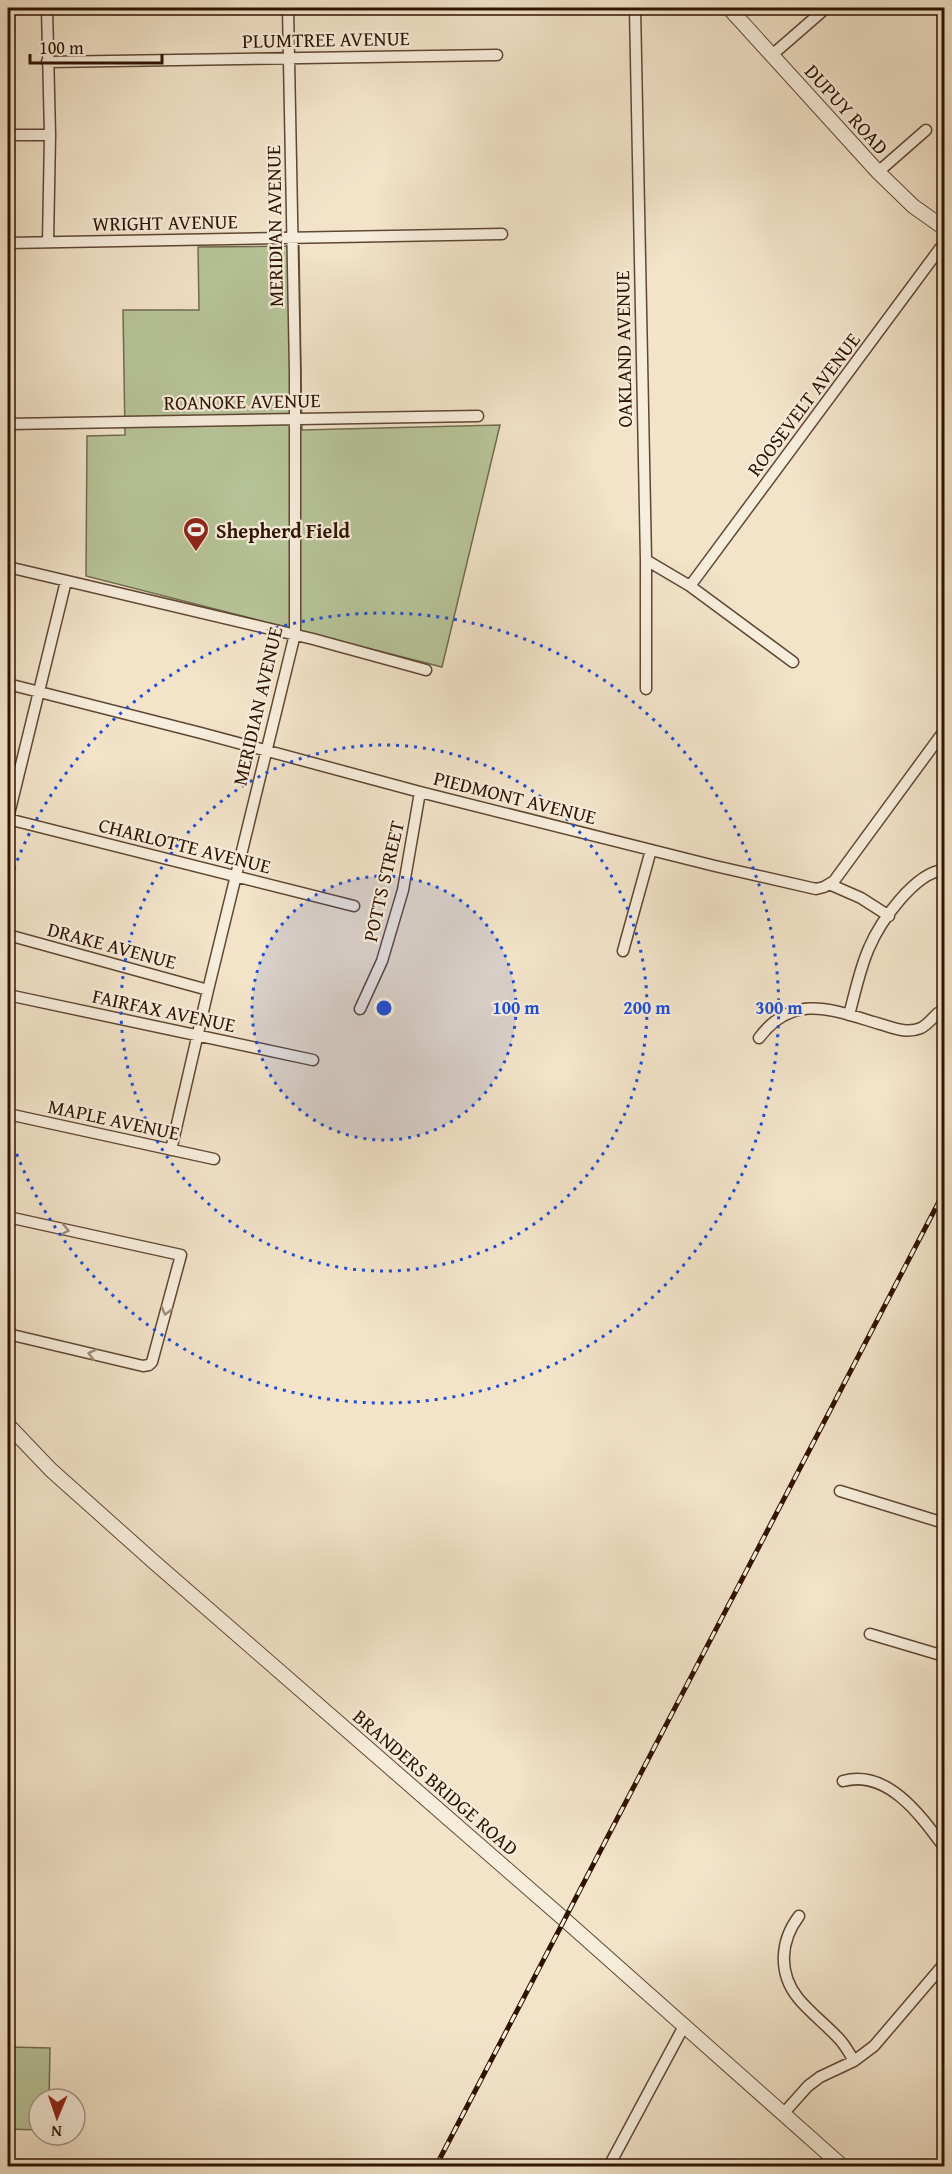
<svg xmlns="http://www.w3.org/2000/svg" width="952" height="2174" font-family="'Gentium Book Plus',serif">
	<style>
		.green { fill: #b7c499; stroke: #736c4d; stroke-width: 1.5 }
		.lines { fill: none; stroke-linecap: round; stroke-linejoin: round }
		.minor-casing { stroke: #604733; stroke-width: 13 }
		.tertiary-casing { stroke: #604733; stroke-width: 16 }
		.minor { stroke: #f7eddc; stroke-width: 10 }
		.tertiary { stroke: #f7eddc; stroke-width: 14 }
		.rail-casing { stroke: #2f1301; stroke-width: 5 }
		.rail { stroke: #f7eddc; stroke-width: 3; stroke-dasharray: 9; stroke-linecap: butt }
		.oneway { stroke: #9d8b79 }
		.ring { fill: none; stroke: #1d4ed8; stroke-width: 3; stroke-dasharray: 3 6 }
		.labels { text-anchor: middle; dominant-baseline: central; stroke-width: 4.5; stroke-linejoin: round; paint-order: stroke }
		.street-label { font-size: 20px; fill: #2f1301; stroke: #f7eddc }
		.poi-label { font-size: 20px; font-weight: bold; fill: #2f1301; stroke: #f7eddc; text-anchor: start }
		.centre { fill: #1d4ed8; stroke: #f7eddc; stroke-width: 3 }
		.ring-label { font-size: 18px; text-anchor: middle; font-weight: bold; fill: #1d4ed8; stroke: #f7eddc; stroke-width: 4.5; stroke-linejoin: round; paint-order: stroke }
	</style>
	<rect width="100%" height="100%" fill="#f2e3c9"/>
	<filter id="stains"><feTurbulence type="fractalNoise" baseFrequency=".00333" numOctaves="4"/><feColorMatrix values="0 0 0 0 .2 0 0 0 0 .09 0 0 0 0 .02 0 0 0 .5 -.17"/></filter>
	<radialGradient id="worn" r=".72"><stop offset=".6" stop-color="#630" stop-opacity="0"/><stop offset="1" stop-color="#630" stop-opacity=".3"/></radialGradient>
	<path class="green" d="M 299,246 L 302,430 L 500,425 L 442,667 L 86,576 L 87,436 L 125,435 L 123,310 L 199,310 L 198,247 Z
		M 8,2047 L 50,2048 L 49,2099 L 39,2099 L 39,2130 L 8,2129 Z"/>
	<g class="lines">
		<defs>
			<path id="minor" d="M 47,8 L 50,135 L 48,242
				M 635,8 L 646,560 L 646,689
				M 772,55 L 826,8
				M 47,62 L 497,55
				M 8,135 L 50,135
				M 878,172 L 926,130
				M 8,243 L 502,234
				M 8,424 L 478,416
				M 646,560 L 690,586 L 793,662
				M 8,567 L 313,639 L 426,670
				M 690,586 L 944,243
				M 8,684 L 201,733 L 420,792 L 715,866 L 816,889 L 824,887 L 834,881 L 944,731
				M 8,818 L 66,581
				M 8,819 L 354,906
				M 829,884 L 861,898 L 889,916
				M 8,935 L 208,990
				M 623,951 L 651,850
				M 8,995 L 313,1060
				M 360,1009 L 382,961 L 403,890 L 420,792
				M 849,1015 C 855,993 860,968 869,948 C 880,922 915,872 944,870
				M 759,1038 C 793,992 833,1010 880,1024 C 894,1028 907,1034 921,1028 C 927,1025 933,1018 938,1013
				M 8,1114 L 214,1159
				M 171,1150 L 208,990 L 295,634 L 295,371 L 288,8
				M 8,1217 L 181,1255 L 152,1362 L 149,1365 L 143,1366 L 8,1334
				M 840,1491 L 944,1523
				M 870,1634 L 944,1656
				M 843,1781 C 888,1769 921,1816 944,1847
				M 799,1916 C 780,1941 778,1973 798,1998 C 811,2014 828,2026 841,2041 C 846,2047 850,2054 854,2061
				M 783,2114 L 808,2086 L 820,2077 L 854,2061 L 874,2046 L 944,1964
				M 609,2166 L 684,2026"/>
			<path id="tertiary" d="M 729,8 L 878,172 L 913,206 L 944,228
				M 8,1425 L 51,1470 L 154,1562 L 565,1920 L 842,2166"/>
		</defs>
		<use href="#minor" class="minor-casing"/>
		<use href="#tertiary" class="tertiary-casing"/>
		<use href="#minor" class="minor"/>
		<use href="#tertiary" class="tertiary"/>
		<defs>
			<path id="rail" d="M 436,2166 L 944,1192"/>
		</defs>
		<use href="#rail" class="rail-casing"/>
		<use href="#rail" class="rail"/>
	</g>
	<defs><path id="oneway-chevron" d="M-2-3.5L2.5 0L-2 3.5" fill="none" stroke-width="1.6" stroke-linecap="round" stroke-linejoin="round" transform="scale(1.5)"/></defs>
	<g class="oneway">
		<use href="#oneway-chevron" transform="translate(65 1230) rotate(12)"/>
		<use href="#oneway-chevron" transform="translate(166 1311) rotate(105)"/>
		<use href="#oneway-chevron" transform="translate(92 1354) rotate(-166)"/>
	</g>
	<circle cx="384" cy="1008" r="132" fill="#1d4ed8" fill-opacity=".12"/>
	<g class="ring">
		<circle cx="384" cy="1008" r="132"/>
		<circle cx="384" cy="1008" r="263"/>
		<path d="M8 886A395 395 0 1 1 8 1130"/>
	</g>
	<defs>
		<symbol id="stadium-pin" viewBox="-11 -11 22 30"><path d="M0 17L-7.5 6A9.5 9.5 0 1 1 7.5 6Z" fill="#8f2418" stroke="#f7eddc"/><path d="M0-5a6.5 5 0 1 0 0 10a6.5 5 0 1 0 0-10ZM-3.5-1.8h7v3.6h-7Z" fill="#fff"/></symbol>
	</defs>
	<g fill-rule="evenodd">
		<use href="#stadium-pin" x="181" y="515" width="30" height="40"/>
	</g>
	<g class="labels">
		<g class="street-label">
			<text transform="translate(326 39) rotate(-1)">PLUMTREE AVENUE</text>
			<text transform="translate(847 109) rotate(48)">DUPUY ROAD</text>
			<text transform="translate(165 222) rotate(-1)">WRIGHT AVENUE</text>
			<text transform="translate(274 226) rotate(-91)">MERIDIAN AVENUE</text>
			<text transform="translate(623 349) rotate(-91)">OAKLAND AVENUE</text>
			<text transform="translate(242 401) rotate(-1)">ROANOKE AVENUE</text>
			<text transform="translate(803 404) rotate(-53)">ROOSEVELT AVENUE</text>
			<text transform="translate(257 706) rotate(-77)">MERIDIAN AVENUE</text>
			<text transform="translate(515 797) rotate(14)">PIEDMONT AVENUE</text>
			<text transform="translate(185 845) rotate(14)">CHARLOTTE AVENUE</text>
			<text transform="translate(383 881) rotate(-77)">POTTS STREET</text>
			<text transform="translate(112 945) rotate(15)">DRAKE AVENUE</text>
			<text transform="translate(164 1010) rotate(12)">FAIRFAX AVENUE</text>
			<text transform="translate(114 1119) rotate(12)">MAPLE AVENUE</text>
			<text transform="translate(436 1782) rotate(41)">BRANDERS BRIDGE ROAD</text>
		</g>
		<g class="poi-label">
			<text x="216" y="530">Shepherd Field</text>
		</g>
	</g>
	<circle cx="384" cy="1008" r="9" class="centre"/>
	<g class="ring-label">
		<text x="516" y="1014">100 m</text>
		<text x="647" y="1014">200 m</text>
		<text x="779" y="1014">300 m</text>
	</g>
	<rect width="952" height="2174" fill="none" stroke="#f2e3c9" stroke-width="30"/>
	<rect x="9" y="9" width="934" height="2156" fill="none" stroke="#2f1301" stroke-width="3"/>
	<rect x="15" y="15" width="922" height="2144" fill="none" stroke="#2f1301" stroke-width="1.5"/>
	<g transform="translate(57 2117) rotate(182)"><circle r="28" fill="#f7eddc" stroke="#a79684" stroke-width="1.5"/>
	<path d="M0-4.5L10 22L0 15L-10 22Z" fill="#8f2418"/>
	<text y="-9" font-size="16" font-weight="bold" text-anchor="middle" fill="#2f1301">N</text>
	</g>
	<path d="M30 54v9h132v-9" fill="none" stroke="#2f1301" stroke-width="3"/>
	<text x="39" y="54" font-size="18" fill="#2f1301" stroke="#f7eddc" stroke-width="4.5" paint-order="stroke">100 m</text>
	<rect width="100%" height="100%" filter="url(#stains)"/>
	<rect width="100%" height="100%" fill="url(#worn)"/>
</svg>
